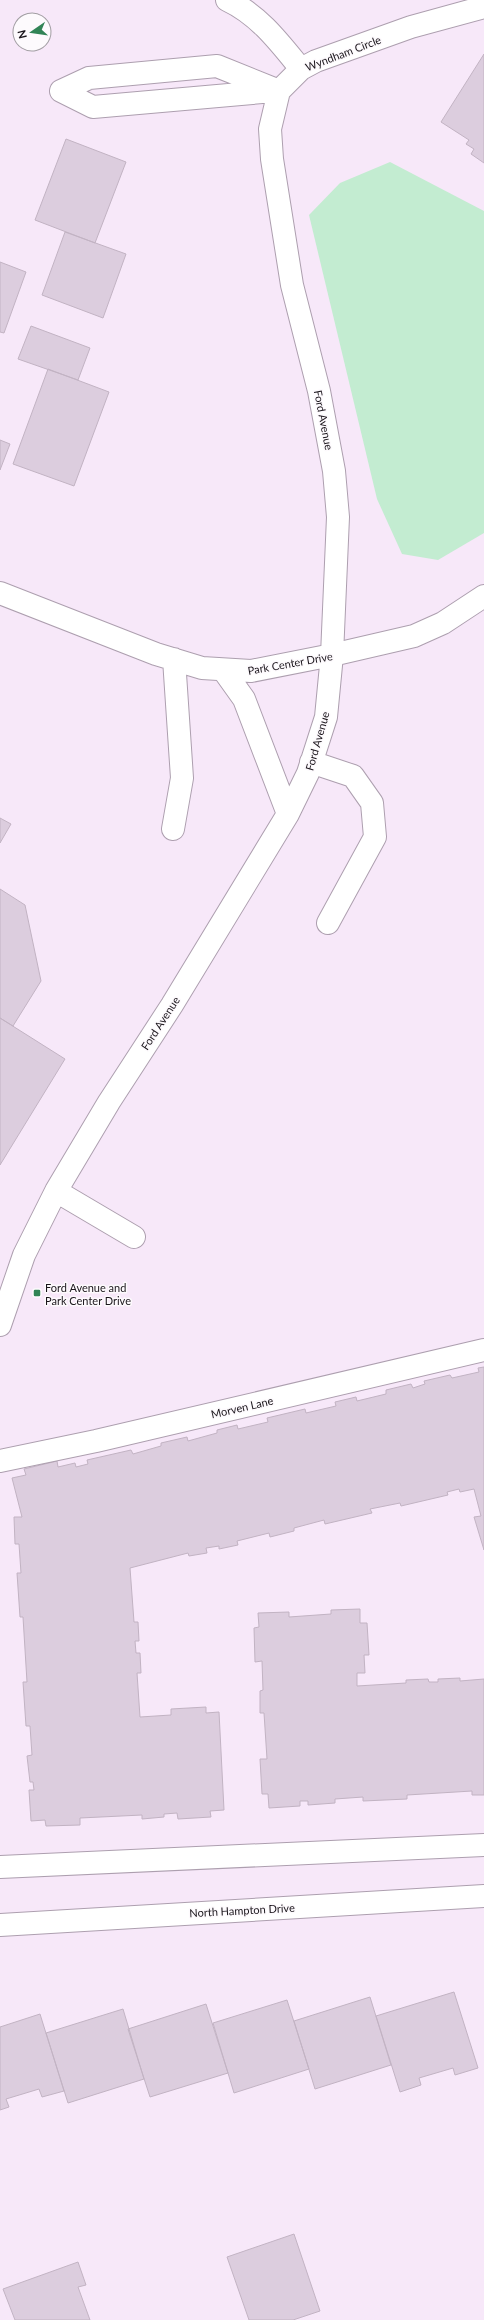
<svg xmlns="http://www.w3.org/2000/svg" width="484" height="2320" font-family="Lato,sans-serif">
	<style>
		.green { fill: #c3ecd1 }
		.building { fill: #dccdde; stroke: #c2b3c3 }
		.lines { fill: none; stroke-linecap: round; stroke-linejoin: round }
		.minor-casing { stroke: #ad9faf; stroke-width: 24 }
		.minor { stroke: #fff; stroke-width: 22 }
		.poi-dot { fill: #318456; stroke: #fdfafd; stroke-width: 1.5 }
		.labels { text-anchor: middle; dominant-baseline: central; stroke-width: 3; stroke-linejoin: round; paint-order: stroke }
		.street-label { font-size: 11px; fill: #1a151b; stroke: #fdfafd }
		.poi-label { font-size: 11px; fill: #1a151b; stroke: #fdfafd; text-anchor: start }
	</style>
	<rect width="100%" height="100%" fill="#f7e8f9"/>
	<path class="green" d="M 390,162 L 484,211 L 484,533 L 438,560 L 402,554 L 377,499 L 309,215 L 340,183 Z"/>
	<path class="building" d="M 484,54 L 484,163 L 471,154 L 474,149 L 466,144 L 469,140 L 441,122 Z
		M 66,139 L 126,162 L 95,243 L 35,220 Z
		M 65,232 L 126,254 L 103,318 L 42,295 Z
		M 0,262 L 26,272 L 4,333 L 0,332 Z
		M 31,326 L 90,348 L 78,380 L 18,359 Z
		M 48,369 L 109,392 L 74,486 L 13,464 Z
		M 0,440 L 10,444 L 0,470 Z
		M 0,818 L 11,824 L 0,843 Z
		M 0,889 L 25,905 L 41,981 L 13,1026 L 0,1018 Z
		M 0,1018 L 65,1059 L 0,1165 Z
		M 484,1367 L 484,1550 L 474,1517 L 481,1516 L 474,1489 L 460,1492 L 459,1489 L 447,1492 L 448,1495 L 401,1506 L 400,1503 L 370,1509 L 372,1513 L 325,1524 L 324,1520 L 294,1528 L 294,1531 L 270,1537 L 269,1533 L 237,1541 L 238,1545 L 219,1549 L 219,1546 L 206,1548 L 207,1553 L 189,1556 L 188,1553 L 130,1568 L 134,1622 L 138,1622 L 139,1641 L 135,1641 L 136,1653 L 140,1653 L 141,1673 L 137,1673 L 140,1717 L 171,1715 L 171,1709 L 206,1707 L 206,1713 L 219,1712 L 224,1810 L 210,1811 L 211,1817 L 178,1819 L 177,1813 L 164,1814 L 164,1817 L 142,1819 L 142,1815 L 80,1818 L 80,1825 L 46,1826 L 45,1820 L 31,1821 L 29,1790 L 34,1790 L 33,1782 L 30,1782 L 27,1756 L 32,1755 L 30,1726 L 26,1726 L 23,1682 L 27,1682 L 23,1617 L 20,1617 L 17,1573 L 21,1573 L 19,1544 L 15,1544 L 14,1517 L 22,1517 L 12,1478 L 26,1475 L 24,1469 L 57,1461 L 58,1467 L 75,1463 L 76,1467 L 88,1464 L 87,1460 L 131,1450 L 133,1454 L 161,1446 L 161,1443 L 187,1437 L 188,1441 L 217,1433 L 217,1430 L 237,1425 L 238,1429 L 268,1422 L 267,1418 L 305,1409 L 306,1413 L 336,1406 L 335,1402 L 356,1397 L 357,1401 L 386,1394 L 386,1390 L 411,1384 L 413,1388 L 425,1384 L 424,1381 L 450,1375 L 452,1378 L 479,1372 L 478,1368 Z
		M 360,1609 L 360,1623 L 367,1623 L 369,1655 L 364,1655 L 365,1673 L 357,1673 L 357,1686 L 406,1683 L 406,1680 L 428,1679 L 429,1682 L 438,1682 L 438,1679 L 460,1678 L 460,1681 L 484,1679 L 484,1795 L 472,1795 L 472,1791 L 407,1795 L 407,1799 L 363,1801 L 363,1797 L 335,1799 L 335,1803 L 308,1805 L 308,1801 L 300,1801 L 300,1806 L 269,1808 L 268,1794 L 262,1794 L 260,1759 L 267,1759 L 264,1713 L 260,1713 L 260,1691 L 263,1690 L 262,1661 L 255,1662 L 254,1628 L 259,1627 L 258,1613 L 289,1612 L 289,1617 L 331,1614 L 331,1610 Z
		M 454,1992 L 478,2068 L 455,2075 L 453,2068 L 419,2078 L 421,2085 L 400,2092 L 376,2016 Z
		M 370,1997 L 391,2065 L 315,2089 L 294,2021 Z
		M 287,2000 L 309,2069 L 234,2093 L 213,2023 Z
		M 206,2004 L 228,2073 L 150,2097 L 128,2029 Z
		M 123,2009 L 144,2079 L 68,2103 L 46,2033 Z
		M 40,2014 L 64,2091 L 42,2097 L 39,2089 L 6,2099 L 9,2107 L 0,2110 L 0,2027 Z
		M 294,2234 L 320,2311 L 293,2320 L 249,2320 L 227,2257 Z
		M 78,2262 L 86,2285 L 78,2287 L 90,2320 L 15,2320 L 3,2289 Z"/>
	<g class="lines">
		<defs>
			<path id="minor" d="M 227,0 C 259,15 279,42 301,69
				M 61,91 L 89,78 L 217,66 L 279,91
				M 61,91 L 93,107 L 274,91
				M 0,593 L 156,654 L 202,668 L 251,671 L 332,655 L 414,636 L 443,623 L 484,596
				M 224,671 L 244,699 L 288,814
				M 311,762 L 353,776 L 372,803 L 375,837 L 328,923
				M 173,829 L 182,778 L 174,659
				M 56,1191 L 134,1237
				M 0,1325 L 24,1255 L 56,1191 L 109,1102 L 172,1005 L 288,814 L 308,773 L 326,717 L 332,655 L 338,517 L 334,471 L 319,391 L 292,285 L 272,159 L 270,129 L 279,91 L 301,69 L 316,61 L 411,27 L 484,7
				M 0,1461 L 96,1441 L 484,1350
				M 0,1867 L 484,1845
				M 0,1925 L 484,1896"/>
		</defs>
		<use href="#minor" class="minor-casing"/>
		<use href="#minor" class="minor"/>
	</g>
	<rect class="poi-dot" x="33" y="1289" width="8" height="8" rx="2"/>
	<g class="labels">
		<g class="street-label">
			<text transform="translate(343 53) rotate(-21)">Wyndham Circle</text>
			<text transform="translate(324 420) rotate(79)">Ford Avenue</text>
			<text transform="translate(290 663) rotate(-10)">Park Center Drive</text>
			<text transform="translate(317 741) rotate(-74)">Ford Avenue</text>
			<text transform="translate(160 1023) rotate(-57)">Ford Avenue</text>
			<text transform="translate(242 1407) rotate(-13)">Morven Lane</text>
			<text transform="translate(242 1910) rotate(-3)">North Hampton Drive</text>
		</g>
		<g class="poi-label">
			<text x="45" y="1287">Ford Avenue and<tspan x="45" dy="13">Park Center Drive</tspan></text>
		</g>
	</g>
	<g transform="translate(32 32) rotate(257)"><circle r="19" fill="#fdfafd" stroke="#a29ea3"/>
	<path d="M0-3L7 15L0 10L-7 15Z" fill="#318456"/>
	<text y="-6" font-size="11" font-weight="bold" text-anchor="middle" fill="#1a151b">N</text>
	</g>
</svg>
